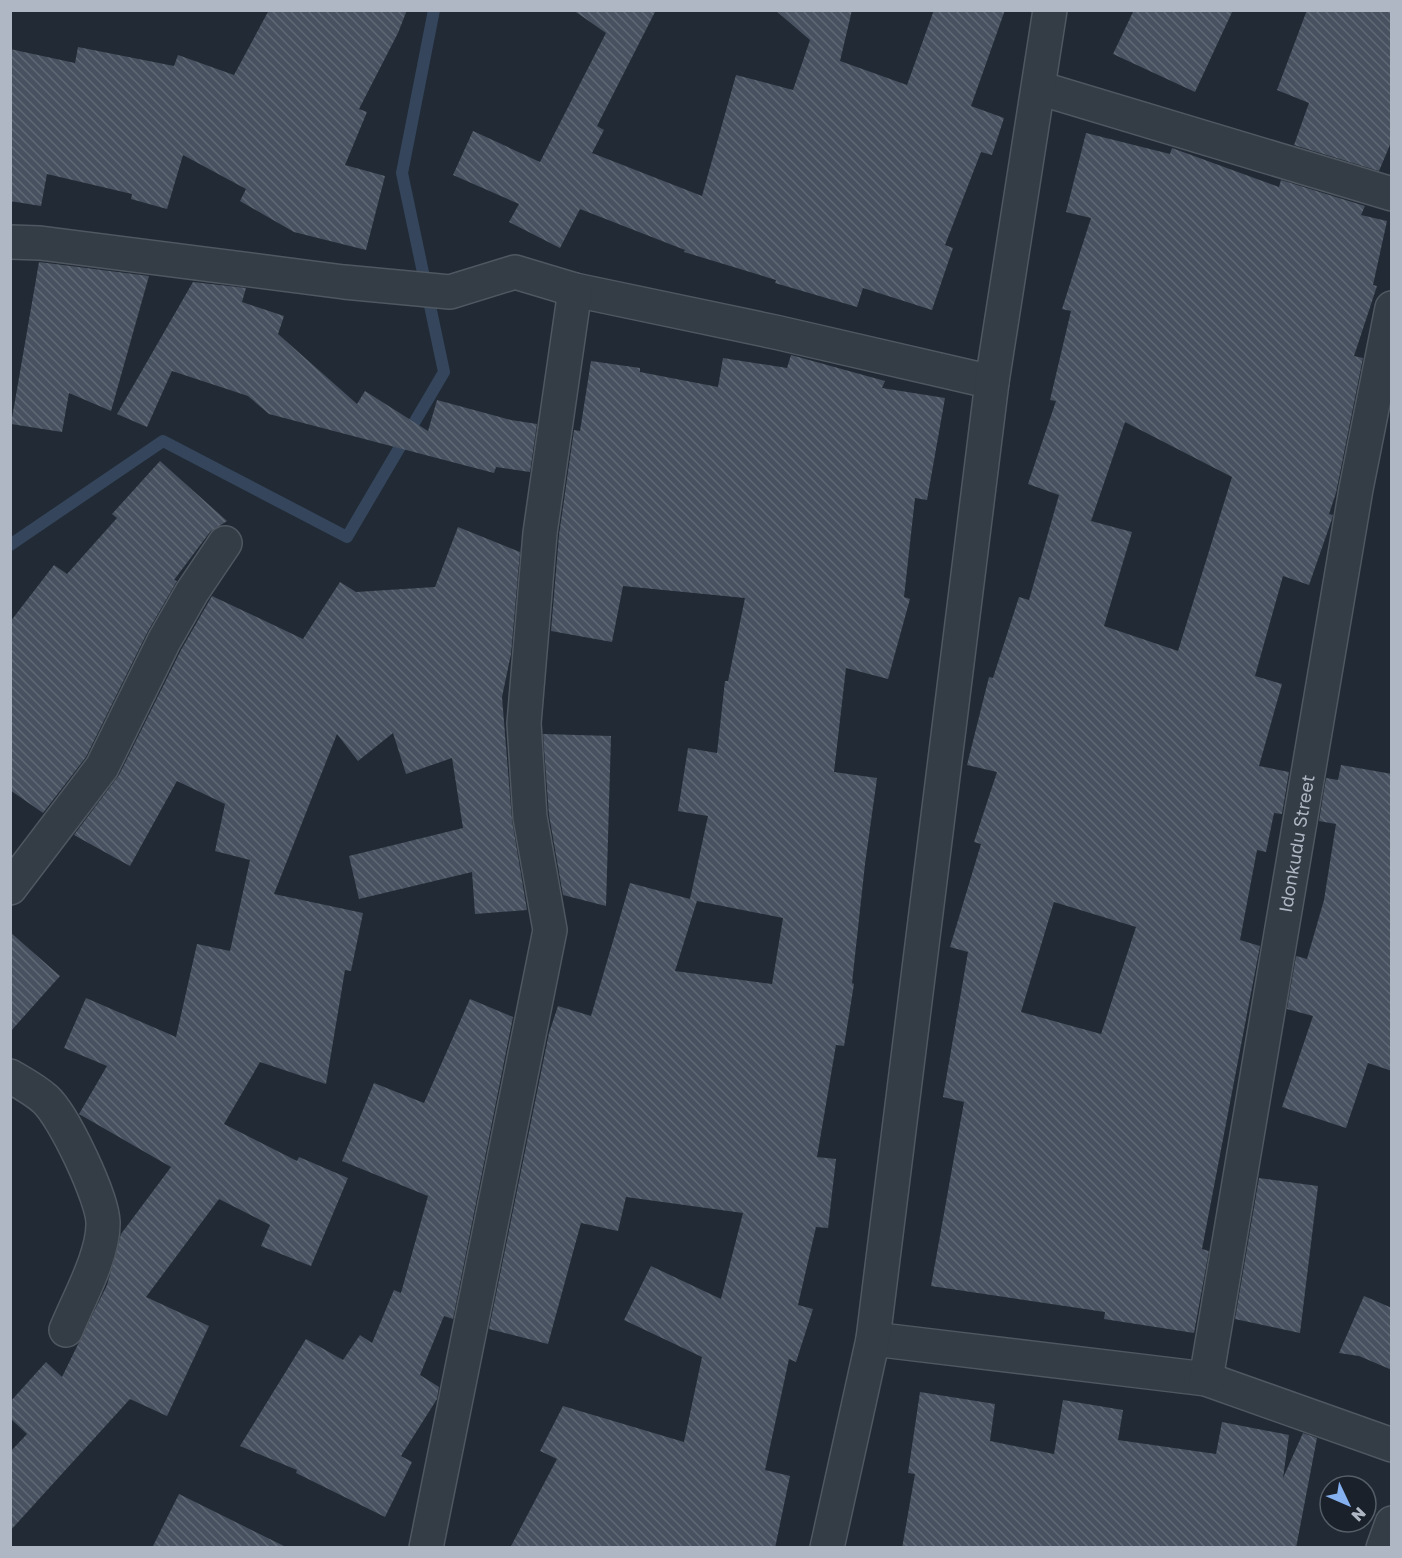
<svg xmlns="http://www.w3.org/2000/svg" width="1402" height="1558" font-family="'Golos Text',sans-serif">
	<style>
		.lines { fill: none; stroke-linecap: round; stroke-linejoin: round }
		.stream { stroke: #35465c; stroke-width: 12 }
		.building { fill: url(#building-back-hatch); fill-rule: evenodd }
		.minor-casing { stroke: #4f5761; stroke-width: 36 }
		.minor { stroke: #343c46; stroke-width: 33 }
		.labels { text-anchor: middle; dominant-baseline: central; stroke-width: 4.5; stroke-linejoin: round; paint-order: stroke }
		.street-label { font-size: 18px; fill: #aeb7c3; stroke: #1a212a }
	</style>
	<defs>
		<pattern id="building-back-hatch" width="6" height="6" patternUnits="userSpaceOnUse" patternTransform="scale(1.5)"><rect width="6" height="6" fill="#47515f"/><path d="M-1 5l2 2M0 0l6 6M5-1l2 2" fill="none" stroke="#5f6874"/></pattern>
	</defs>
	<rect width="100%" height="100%" fill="#212a35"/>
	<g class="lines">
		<path class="stream" d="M 10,545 L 163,441 L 347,537 L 444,372 L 402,173 L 434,10"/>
	</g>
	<path class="building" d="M 269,10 L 407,10 L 398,33 L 359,109 L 367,112 L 345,165 L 385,176 L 366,250 L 294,232 L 240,201 L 246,189 L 183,155 L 167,209 L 131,199 L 132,194 L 47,174 L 41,206 L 10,201 L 10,49 L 75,63 L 78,47 L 174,66 L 178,55 L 234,75 Z
		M 573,10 L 656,10 L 597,126 L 604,130 L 592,153 L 702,196 L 736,75 L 793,90 L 810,40 L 775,10 L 852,10 L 840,61 L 907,85 L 934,10 L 1005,10 L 971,106 L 1004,118 L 992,155 L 981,152 L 945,245 L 953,248 L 932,310 L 863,288 L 857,307 L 775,283 L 776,280 L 684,252 L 685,250 L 580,209 L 560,248 L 509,222 L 519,204 L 453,175 L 473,131 L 540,162 L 606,33 Z
		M 1134,10 L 1233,10 L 1195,92 L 1113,54 Z
		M 1307,10 L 1392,10 L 1392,140 L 1379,171 L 1294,145 L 1309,103 L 1277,90 Z
		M 1086,133 L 1170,154 L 1172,148 L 1279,187 L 1281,180 L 1365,206 L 1361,215 L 1387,221 L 1373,285 L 1377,286 L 1354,356 L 1363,358 L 1336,493 L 1329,514 L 1333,515 L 1332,519 L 1309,585 L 1283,576 L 1255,676 L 1282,684 L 1259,766 L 1289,772 L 1282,814 L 1274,813 L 1266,852 L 1257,850 L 1240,940 L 1260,946 L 1202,1249 L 1209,1251 L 1194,1333 L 1104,1319 L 1105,1312 L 931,1286 L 964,1102 L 943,1097 L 968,952 L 950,947 L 981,844 L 974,842 L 997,772 L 967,765 L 989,677 L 993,678 L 1019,597 L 1029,600 L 1059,495 L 1028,484 L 1056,401 L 1050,400 L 1071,311 L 1062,309 L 1091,218 L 1066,212 ZM 1125,422 L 1232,477 L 1178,651 L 1104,626 L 1132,532 L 1091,521 ZM 1054,902 L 1136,927 L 1101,1034 L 1021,1012 Z
		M 39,262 L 149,276 L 111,411 L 69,393 L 62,432 L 11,424 Z
		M 193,282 L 246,288 L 242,302 L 284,316 L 278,334 L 357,404 L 365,391 L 428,431 L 437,400 L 511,420 L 537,424 L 530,472 L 496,467 L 494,473 L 269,414 L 248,396 L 172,371 L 147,427 L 117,414 Z
		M 791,355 L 885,381 L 882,388 L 945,398 L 927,500 L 915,498 L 904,597 L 910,599 L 888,679 L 846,668 L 834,772 L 877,778 L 865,864 L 852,983 L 854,984 L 844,1046 L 836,1045 L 817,1157 L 836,1159 L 828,1228 L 816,1227 L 798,1305 L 813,1309 L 796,1362 L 789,1359 L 765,1470 L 790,1476 L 775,1548 L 510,1548 L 557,1459 L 540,1451 L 563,1406 L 684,1442 L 702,1357 L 624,1320 L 651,1266 L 721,1299 L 743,1213 L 626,1197 L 618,1231 L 581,1223 L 548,1344 L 489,1329 L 549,1033 L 558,1006 L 591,1016 L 630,883 L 690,899 L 708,816 L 678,811 L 688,748 L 717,753 L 725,681 L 728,681 L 745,598 L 623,586 L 612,642 L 551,631 L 559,535 L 574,430 L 580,431 L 591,361 L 640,368 L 640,372 L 718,387 L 723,358 L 787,368 ZM 697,901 L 783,918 L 772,984 L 675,971 Z
		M 160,461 L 227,521 L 210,532 L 174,580 L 177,581 L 147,633 L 86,757 L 43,813 L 10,790 L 10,622 L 54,565 L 67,574 L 117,518 L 112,514 Z
		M 458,527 L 520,552 L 511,654 L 502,697 L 512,820 L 527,910 L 475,914 L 472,872 L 359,899 L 349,856 L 463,828 L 452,758 L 406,774 L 393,733 L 358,761 L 337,734 L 274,894 L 363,913 L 351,971 L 345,970 L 326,1084 L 260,1062 L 224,1124 L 297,1161 L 299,1157 L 348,1178 L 311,1266 L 261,1246 L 270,1225 L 219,1199 L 146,1297 L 209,1326 L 167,1416 L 130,1399 L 10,1531 L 10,1452 L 27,1434 L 10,1418 L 10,1402 L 46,1362 L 62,1377 L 107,1285 L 121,1234 L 171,1167 L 79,1114 L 107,1066 L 64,1048 L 86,998 L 176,1037 L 197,944 L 230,951 L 250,860 L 215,851 L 225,804 L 177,781 L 130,866 L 74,835 L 119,775 L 181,650 L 212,596 L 303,639 L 340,582 L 356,592 L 435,587 Z
		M 543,734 L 611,736 L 606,906 L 563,895 L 549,815 Z
		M 1341,765 L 1392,774 L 1392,1071 L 1368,1063 L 1346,1128 L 1282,1107 L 1313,1016 L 1287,1009 L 1296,956 L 1307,959 L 1324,900 L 1336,824 L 1319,821 L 1326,778 L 1338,780 Z
		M 10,932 L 60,976 L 10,1032 Z
		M 470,999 L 513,1017 L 453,1319 L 444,1316 L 420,1375 L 439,1387 L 437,1399 L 401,1456 L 412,1462 L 385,1517 L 296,1473 L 297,1470 L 240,1446 L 306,1339 L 343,1360 L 360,1335 L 372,1343 L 394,1290 L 401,1293 L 428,1196 L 342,1161 L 374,1083 L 424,1103 Z
		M 1259,1178 L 1318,1186 L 1300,1333 L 1235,1319 Z
		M 1364,1296 L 1392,1308 L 1392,1370 L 1359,1356 L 1339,1353 Z
		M 920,1392 L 995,1404 L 990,1441 L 1054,1454 L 1063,1400 L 1123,1410 L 1118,1440 L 1216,1454 L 1222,1422 L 1289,1435 L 1283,1478 L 1303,1433 L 1317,1438 L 1296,1548 L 902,1548 L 915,1474 L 908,1473 Z
		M 179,1494 L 288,1548 L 152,1548 Z"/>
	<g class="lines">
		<defs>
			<g id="minor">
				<path d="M 1039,88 L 1392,194"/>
				<path d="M 10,242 L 40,243 L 344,282 L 450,292 L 515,272 L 575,290 L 775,332 L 992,382"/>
				<path d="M 10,888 L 102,767 L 164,641 L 192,592 L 225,543"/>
				<path d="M 10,1076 C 22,1083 35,1090 45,1099 C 64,1116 102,1197 103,1222 C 104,1255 78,1300 66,1330"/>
				<path d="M 873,1339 L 1206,1379 L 1392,1445"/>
				<path id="s1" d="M 1206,1379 L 1356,489 L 1392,308"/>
				<path d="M 426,1548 L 550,930 L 530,817 L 524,723 L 540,533 L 575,290"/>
				<path d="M 827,1548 L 873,1339 L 992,382 L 1050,10"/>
				<path d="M 1383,1548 L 1392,1523"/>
			</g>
		</defs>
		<use href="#minor" class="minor-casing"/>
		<use href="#minor" class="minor"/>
	</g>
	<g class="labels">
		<g class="street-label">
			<text stroke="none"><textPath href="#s1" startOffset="543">Idonkudu Street</textPath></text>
		</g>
	</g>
	<rect width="1402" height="1558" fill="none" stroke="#aeb7c3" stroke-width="24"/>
	<g transform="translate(1348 1504) rotate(134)"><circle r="28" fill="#1a212a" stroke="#555d67" stroke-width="1.5"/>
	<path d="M0-4.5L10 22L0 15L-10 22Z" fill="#85b1f1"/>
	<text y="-9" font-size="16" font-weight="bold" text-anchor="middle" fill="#aeb7c3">N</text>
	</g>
</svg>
